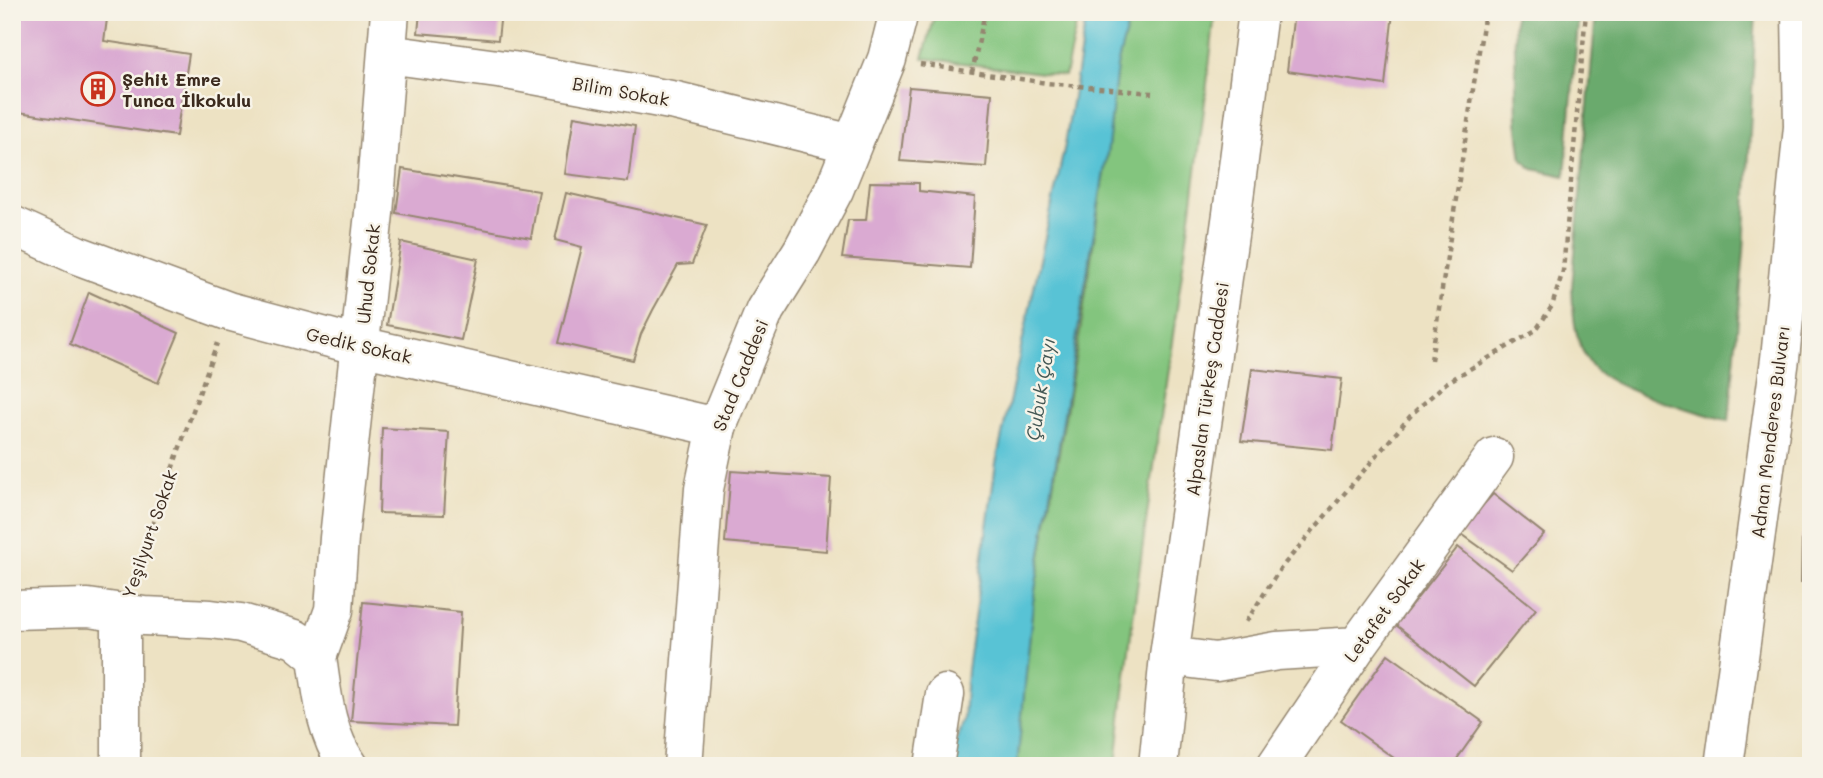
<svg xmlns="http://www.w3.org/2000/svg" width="1823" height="778" font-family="Mali,sans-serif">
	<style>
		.green { fill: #83c57e; stroke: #5f784e; stroke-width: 2 }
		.forest { fill: #6aaa6d; stroke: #526a46; stroke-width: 2 }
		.water { fill: #59c3d5; stroke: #4a767a; stroke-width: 2 }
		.building { fill: #daaad2 }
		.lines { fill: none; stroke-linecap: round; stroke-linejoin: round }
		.minor-casing { stroke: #948670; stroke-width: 41 }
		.major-casing { stroke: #948670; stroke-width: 41 }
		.path { stroke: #948670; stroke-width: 4.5; stroke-dasharray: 5 5; stroke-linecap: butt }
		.minor { stroke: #fff; stroke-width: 38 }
		.major { stroke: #fff; stroke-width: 38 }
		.labels { text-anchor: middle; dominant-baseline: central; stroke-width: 5; stroke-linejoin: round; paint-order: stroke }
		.poi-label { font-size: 18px; font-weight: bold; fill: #3b2a1e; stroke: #f7f3e8; text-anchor: start }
		.street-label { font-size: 18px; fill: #3b2a1e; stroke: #f7f3e8 }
		.water-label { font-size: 19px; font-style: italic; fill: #445855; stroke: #f7f3e8 }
	</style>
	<rect width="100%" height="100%" fill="#f7f3e8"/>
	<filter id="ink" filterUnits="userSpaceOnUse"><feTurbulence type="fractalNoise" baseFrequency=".0143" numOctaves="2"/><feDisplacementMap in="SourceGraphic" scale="14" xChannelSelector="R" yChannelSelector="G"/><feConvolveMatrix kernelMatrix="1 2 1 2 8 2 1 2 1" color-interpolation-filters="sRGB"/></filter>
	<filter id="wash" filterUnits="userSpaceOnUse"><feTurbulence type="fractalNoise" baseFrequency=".00686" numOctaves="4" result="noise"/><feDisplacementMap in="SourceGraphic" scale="28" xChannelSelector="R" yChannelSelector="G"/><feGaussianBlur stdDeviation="1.57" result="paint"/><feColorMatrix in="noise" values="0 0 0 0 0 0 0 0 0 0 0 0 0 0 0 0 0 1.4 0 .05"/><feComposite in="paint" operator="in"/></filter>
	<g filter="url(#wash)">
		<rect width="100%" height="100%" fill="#ede2c3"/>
		<path class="green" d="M 936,12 L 1079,12 L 1065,76 L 923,58 Z
			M 1131,12 L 1215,12 C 1189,264 1141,514 1116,766 L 1017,766 L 1033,602 L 1080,331 L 1108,147 L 1117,66 Z"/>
		<path class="forest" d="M 1514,12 L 1579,12 L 1565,176 L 1533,169 L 1522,160 L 1517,121 Z
			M 1596,12 L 1756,12 L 1744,252 L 1729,421 C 1697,411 1609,391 1590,364 C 1574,341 1573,314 1572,287 Z"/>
		<path class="water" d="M 1087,12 L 1131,12 L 1117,66 L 1108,147 L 1033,602 L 1017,766 L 953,766 L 955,744 L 964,720 L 967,670 L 996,463 L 1065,145 Z"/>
		<g id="blocks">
			<path class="building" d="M 21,12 L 108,12 L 104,41 L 189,54 L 176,136 L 12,111 L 12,67 Z
				M 420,12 L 501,12 L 498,40 L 418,33 Z
				M 1294,12 L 1393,12 L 1385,85 L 1287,71 Z
				M 909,87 L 992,94 L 986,167 L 900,161 Z
				M 574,116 L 635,126 L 628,182 L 565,174 Z
				M 402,169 L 539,191 L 531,238 L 396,213 Z
				M 870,182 L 919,183 L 919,191 L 975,197 L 970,268 L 842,258 L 848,220 L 866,220 Z
				M 566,193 L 707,225 L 692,264 L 678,265 L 653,310 L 641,334 L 633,360 L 558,343 L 582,247 L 555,240 Z
				M 401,242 L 478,259 L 461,340 L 387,325 Z
				M 89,292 L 179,333 L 158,383 L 70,344 Z
				M 1252,369 L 1342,379 L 1332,450 L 1241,441 Z
				M 382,428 L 449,432 L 444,515 L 379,513 Z
				M 731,471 L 831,478 L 826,551 L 725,542 Z
				M 1493,494 L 1544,534 L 1512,570 L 1459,532 Z
				M 1802,535 L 1811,535 L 1811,583 L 1801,583 Z
				M 1458,547 L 1536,609 L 1474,686 L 1396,625 Z
				M 363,602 L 461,612 L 454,726 L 351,721 Z
				M 1388,654 L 1483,722 L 1452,766 L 1405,766 L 1341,720 Z"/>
		</g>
	</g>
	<g filter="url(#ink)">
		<use href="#blocks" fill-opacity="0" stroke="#948670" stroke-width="2"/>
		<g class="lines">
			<defs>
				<path id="minor" d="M 387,54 L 512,71 L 676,101 L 852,144
					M 12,225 L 77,255 L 228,311 L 360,346 L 717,427
					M 12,610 L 88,608 L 144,616 L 211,619 L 241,623 L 295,639 L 317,657 C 322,693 326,737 349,766
					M 1169,656 L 1216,662 L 1277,651 L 1357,646
					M 317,657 L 334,610 L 339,538 L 374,213 L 390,12
					M 121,766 L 121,613
					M 934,766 L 945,694
					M 1158,766 L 1169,656 L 1232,214 L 1258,12
					M 1276,766 L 1357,646 L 1494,457"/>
				<path id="major" d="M 683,766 L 704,489 L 717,427 L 765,310 L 802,251 L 834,190 L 887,59 L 899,12
					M 1724,766 L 1780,359 L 1803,127 L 1801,12"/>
			</defs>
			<use href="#minor" class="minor-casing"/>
			<use href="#major" class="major-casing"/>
			<path class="path" d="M 920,64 L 1047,83 L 1152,93
				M 972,73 L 985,12
				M 1431,360 L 1485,12
				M 132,582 L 217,343
				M 1246,622 L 1280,569 L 1413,413 L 1446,383 L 1536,330 L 1552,306 L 1563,271 L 1586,12"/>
			<use href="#minor" class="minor"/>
			<use href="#major" class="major"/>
		</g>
	</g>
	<defs>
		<symbol id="building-ring" viewBox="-11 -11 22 22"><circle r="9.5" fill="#f7f3e8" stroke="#c8321e" stroke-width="1.5"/><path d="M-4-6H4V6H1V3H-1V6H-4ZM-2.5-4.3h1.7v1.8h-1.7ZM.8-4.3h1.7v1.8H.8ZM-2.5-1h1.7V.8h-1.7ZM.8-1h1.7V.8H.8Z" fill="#c8321e"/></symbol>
	</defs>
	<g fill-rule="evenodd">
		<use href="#building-ring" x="79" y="70" width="38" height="38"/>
	</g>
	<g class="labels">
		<g class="poi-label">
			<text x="122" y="79">Şehit Emre<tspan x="122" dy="21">Tunca İlkokulu</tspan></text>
		</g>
		<g class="street-label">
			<text transform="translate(621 91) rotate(10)">Bilim Sokak</text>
			<text transform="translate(368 274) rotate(-84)">Uhud Sokak</text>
			<text transform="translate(359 345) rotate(13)">Gedik Sokak</text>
			<text transform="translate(740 375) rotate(-68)">Stad Caddesi</text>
			<text transform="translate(1207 389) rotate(-82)">Alpaslan Türkeş Caddesi</text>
			<text transform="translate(1770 432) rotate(-83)">Adnan Menderes Bulvarı</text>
			<text transform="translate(149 534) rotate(-71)">Yeşilyurt Sokak</text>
			<text transform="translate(1384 610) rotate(-54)">Letafet Sokak</text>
		</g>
		<g class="water-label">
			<text transform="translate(1040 389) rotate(-81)">Çubuk Çayı</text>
		</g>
	</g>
	<rect width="1823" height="778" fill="none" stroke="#f7f3e8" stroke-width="42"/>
</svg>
